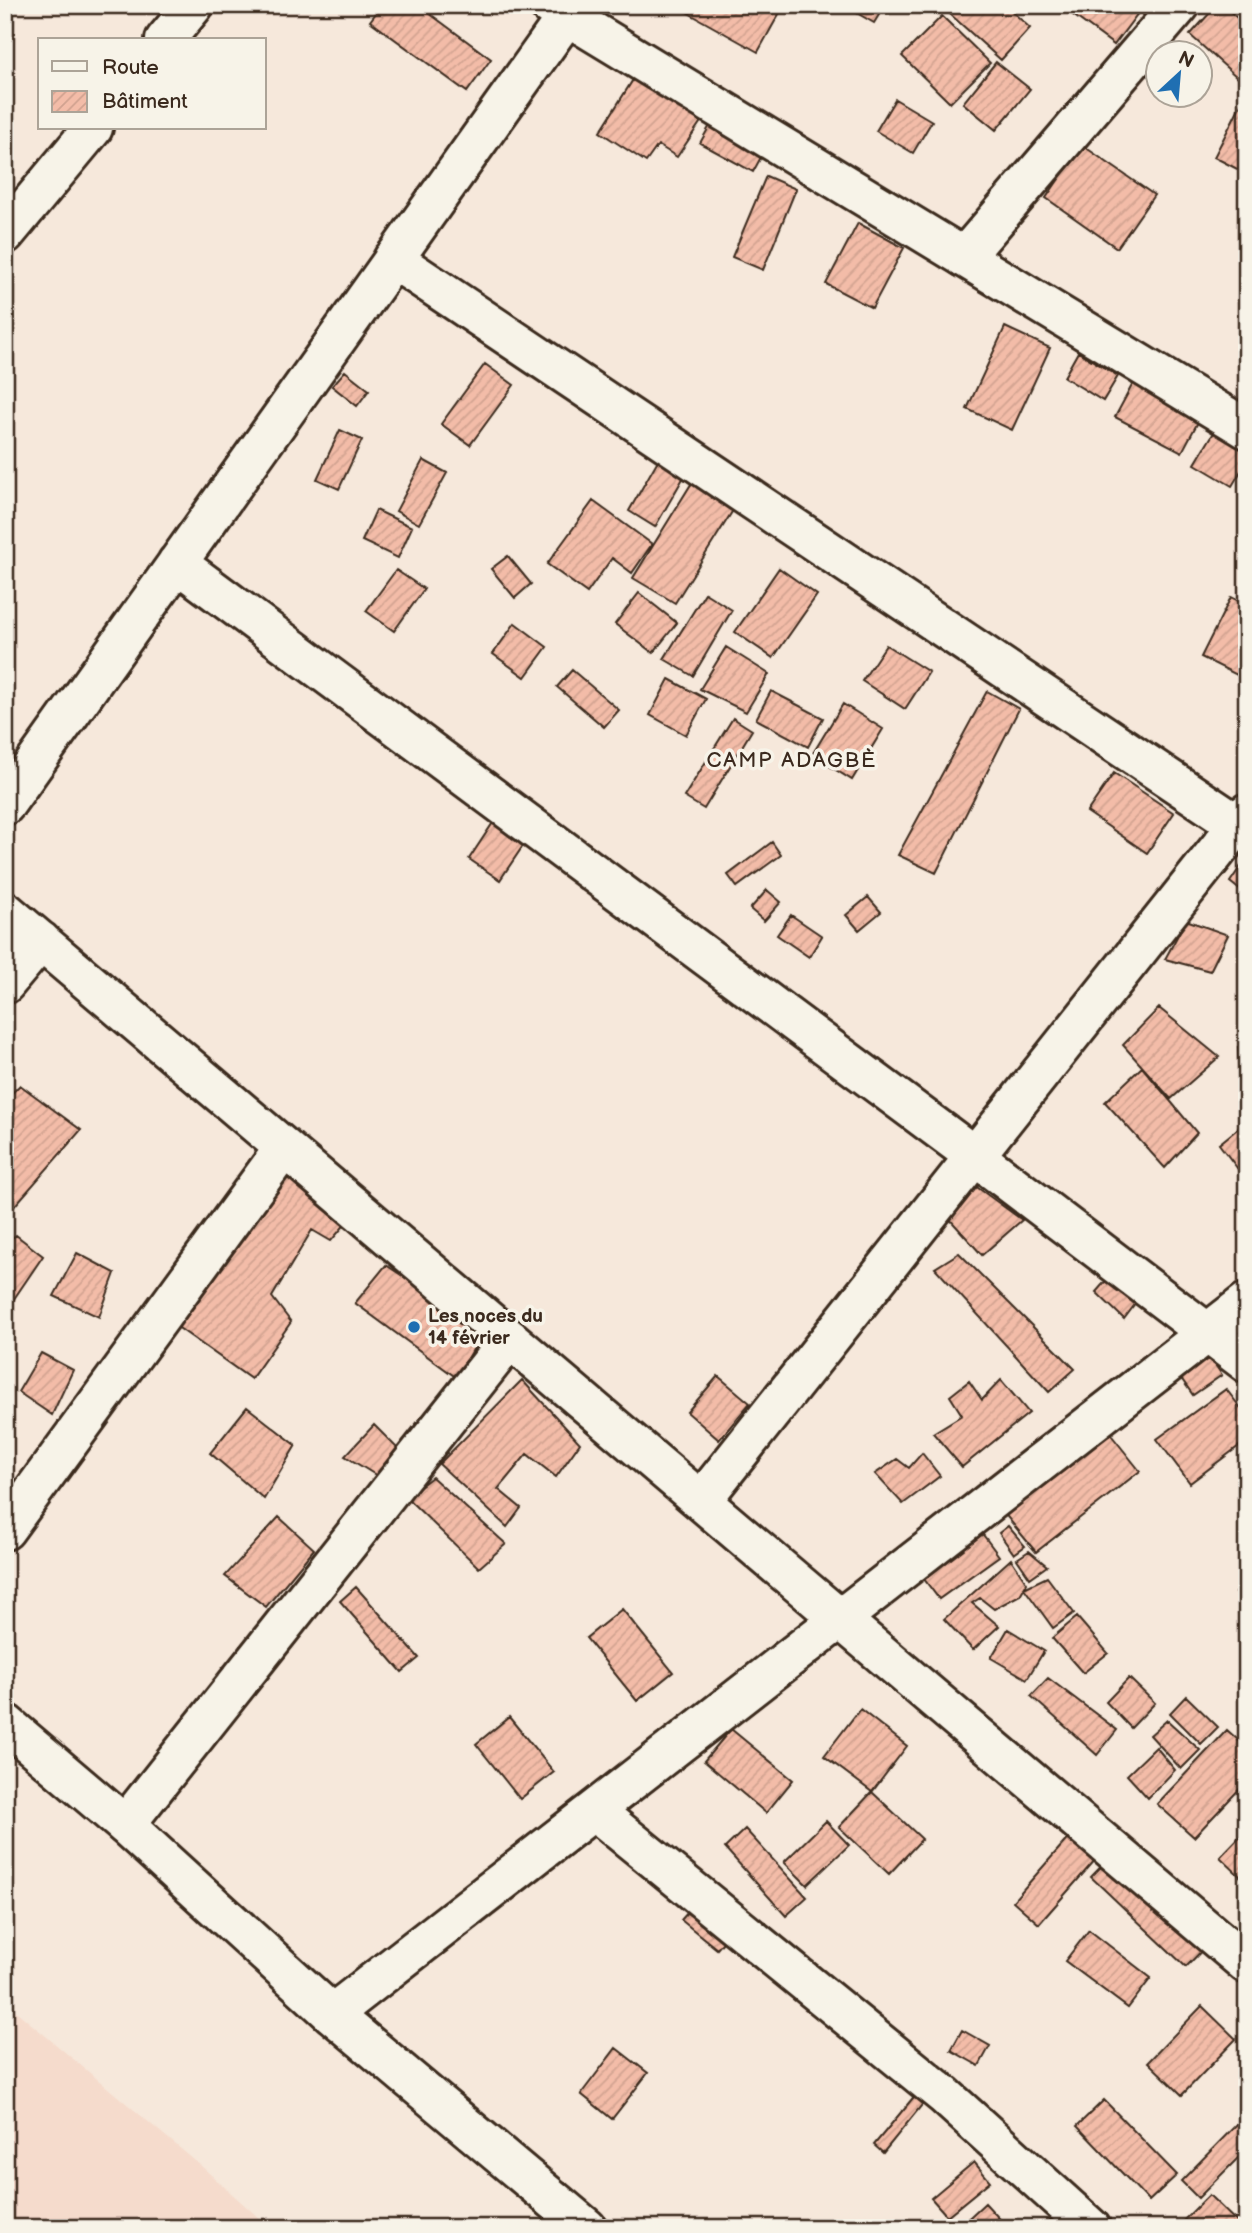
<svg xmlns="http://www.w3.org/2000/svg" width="1252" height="2233" font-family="'Balsamiq Sans',sans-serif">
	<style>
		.built { fill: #f5dbcc }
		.building { fill: url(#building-hatch); stroke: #3b2a1e; stroke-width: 2 }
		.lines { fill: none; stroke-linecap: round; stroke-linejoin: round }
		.minor-casing { stroke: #3b2a1e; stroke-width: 44 }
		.tertiary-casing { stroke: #3b2a1e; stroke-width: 44 }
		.minor { stroke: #f7f3e8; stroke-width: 38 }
		.tertiary { stroke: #f7f3e8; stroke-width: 38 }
		.poi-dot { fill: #1f6fb2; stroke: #f7f3e8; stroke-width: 2.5 }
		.labels { text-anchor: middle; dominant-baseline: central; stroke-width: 7; stroke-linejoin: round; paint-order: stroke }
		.poi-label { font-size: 19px; font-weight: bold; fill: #3b2a1e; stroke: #f7f3e8; text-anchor: start }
		.neighbourhood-label { font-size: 21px; letter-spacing: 2px; fill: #3b2a1e; stroke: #f7f3e8 }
	</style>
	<defs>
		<pattern id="building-hatch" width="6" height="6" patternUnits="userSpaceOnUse" patternTransform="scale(1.75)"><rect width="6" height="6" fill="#f3bca8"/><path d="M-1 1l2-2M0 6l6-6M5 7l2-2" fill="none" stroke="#d1a290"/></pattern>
	</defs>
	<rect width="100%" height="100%" fill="#f6e8db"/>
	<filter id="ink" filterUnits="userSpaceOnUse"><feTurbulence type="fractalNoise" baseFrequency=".0143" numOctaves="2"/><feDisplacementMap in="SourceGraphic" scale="14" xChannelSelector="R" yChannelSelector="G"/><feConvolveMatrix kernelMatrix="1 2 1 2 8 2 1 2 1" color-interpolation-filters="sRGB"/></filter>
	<g filter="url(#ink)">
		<path class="built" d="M 5,2002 L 200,2165 L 270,2228 L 5,2228 Z"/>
		<path class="building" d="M 382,5 L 418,5 L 491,59 L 467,92 L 370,21 Z
			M 686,5 L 784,5 L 758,52 L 683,10 Z
			M 843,5 L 885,5 L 874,23 Z
			M 940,5 L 1005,5 L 1030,28 L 1001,60 Z
			M 1074,5 L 1144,5 L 1114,45 L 1069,12 Z
			M 1217,5 L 1223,5 L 1247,27 L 1247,86 L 1190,35 Z
			M 942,16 L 990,63 L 950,103 L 902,56 Z
			M 996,62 L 1030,89 L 996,130 L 963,103 Z
			M 641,67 L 708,111 L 677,157 L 658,145 L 646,162 L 600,132 Z
			M 1244,98 L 1247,99 L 1247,174 L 1214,157 Z
			M 895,99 L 932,121 L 913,153 L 876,131 Z
			M 721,106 L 773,135 L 753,172 L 700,143 Z
			M 1082,145 L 1154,195 L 1117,248 L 1046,198 Z
			M 766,176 L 796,189 L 763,270 L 732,257 Z
			M 858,223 L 904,248 L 872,308 L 826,284 Z
			M 1247,312 L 1247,329 L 1239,325 Z
			M 1005,327 L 1050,348 L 1012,430 L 967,409 Z
			M 1078,352 L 1118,376 L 1103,401 L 1064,377 Z
			M 485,364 L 514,385 L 470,445 L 441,424 Z
			M 345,371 L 369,390 L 357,406 L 332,386 Z
			M 1136,378 L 1206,407 L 1182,452 L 1115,417 Z
			M 1222,419 L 1247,434 L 1247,461 L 1232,486 L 1195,464 Z
			M 340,430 L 362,440 L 339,489 L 317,479 Z
			M 423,460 L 447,473 L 419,524 L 396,511 Z
			M 658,460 L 685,475 L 655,527 L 629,511 Z
			M 693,481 L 735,507 L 675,603 L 633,578 Z
			M 593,501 L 652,544 L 632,573 L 612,558 L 587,593 L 547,564 Z
			M 376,510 L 412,527 L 398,558 L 362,541 Z
			M 508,556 L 531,584 L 515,598 L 491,569 Z
			M 779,568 L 817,595 L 773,658 L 735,632 Z
			M 396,570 L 424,589 L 394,631 L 366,611 Z
			M 639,593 L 677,623 L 653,653 L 615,624 Z
			M 705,593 L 732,610 L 693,676 L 664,659 Z
			M 1231,597 L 1247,605 L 1247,680 L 1201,657 Z
			M 515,623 L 547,647 L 525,677 L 493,654 Z
			M 886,645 L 929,672 L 905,709 L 862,681 Z
			M 726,647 L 769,674 L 746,712 L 700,689 Z
			M 572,670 L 619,710 L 604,727 L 557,687 Z
			M 669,679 L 706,699 L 686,735 L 650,715 Z
			M 771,691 L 823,718 L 808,747 L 756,719 Z
			M 987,691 L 1019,709 L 936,873 L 898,855 Z
			M 843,704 L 883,729 L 852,780 L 812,755 Z
			M 733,718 L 752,730 L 704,809 L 684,797 Z
			M 1114,773 L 1174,813 L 1147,853 L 1087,812 Z
			M 512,794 L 543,816 L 500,880 L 469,859 Z
			M 772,842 L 781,855 L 737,887 L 728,875 Z
			M 1243,863 L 1247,866 L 1247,896 L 1230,882 Z
			M 767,890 L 781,902 L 764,921 L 750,909 Z
			M 868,897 L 881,912 L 859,930 L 846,915 Z
			M 791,915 L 822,936 L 809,957 L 777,935 Z
			M 1186,920 L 1228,935 L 1210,971 L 1165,959 Z
			M 1159,1008 L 1219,1057 L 1171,1099 L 1123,1045 Z
			M 1238,1047 L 1247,1047 L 1247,1085 L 1240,1085 Z
			M 1142,1067 L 1197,1133 L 1165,1168 L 1105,1102 Z
			M 20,1085 L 81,1130 L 12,1209 L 5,1204 L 5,1100 Z
			M 1247,1121 L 1247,1181 L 1219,1144 Z
			M 288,1159 L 353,1215 L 331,1241 L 312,1230 L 272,1297 L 291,1322 L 251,1379 L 162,1316 Z
			M 974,1185 L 1022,1220 L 982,1255 L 946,1215 Z
			M 16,1235 L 43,1256 L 5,1312 L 5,1243 Z
			M 77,1253 L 115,1273 L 99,1317 L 54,1296 Z
			M 959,1253 L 1075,1369 L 1049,1392 L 935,1268 Z
			M 386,1265 L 484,1330 L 457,1378 L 355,1303 Z
			M 1109,1277 L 1139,1299 L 1124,1319 L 1096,1292 Z
			M 1202,1346 L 1222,1375 L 1193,1395 L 1173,1367 Z
			M 41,1353 L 73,1370 L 52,1415 L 18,1392 Z
			M 718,1376 L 750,1403 L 719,1440 L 687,1412 Z
			M 522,1380 L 580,1443 L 556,1477 L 527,1454 L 498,1489 L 521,1508 L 507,1527 L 439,1464 Z
			M 1001,1380 L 1029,1413 L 962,1467 L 933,1433 L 962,1415 L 950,1396 L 969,1381 L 982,1400 Z
			M 1226,1389 L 1247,1416 L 1247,1440 L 1190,1483 L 1157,1439 Z
			M 247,1407 L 296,1445 L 264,1499 L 210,1453 Z
			M 374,1425 L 401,1452 L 382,1479 L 345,1456 Z
			M 1108,1431 L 1140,1471 L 1036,1552 L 1003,1512 Z
			M 922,1453 L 940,1476 L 903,1504 L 875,1474 L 897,1459 L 909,1468 Z
			M 432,1477 L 506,1544 L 479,1568 L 406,1497 Z
			M 279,1517 L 314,1549 L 266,1607 L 225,1576 Z
			M 1008,1526 L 1025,1546 L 1014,1554 L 999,1533 Z
			M 978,1528 L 999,1556 L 939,1599 L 918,1571 Z
			M 1247,1543 L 1247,1558 L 1239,1551 Z
			M 1029,1551 L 1047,1566 L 1030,1578 L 1017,1559 Z
			M 1011,1559 L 1027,1583 L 1020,1595 L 994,1609 L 980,1598 L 972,1603 L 999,1626 L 973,1650 L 944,1619 Z
			M 1047,1577 L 1074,1613 L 1053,1628 L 1024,1588 Z
			M 1247,1582 L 1247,1604 L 1236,1593 Z
			M 356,1587 L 419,1658 L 402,1672 L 340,1601 Z
			M 622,1609 L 673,1672 L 637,1701 L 586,1638 Z
			M 1077,1617 L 1108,1653 L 1083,1673 L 1052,1638 Z
			M 1008,1629 L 1044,1651 L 1027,1679 L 991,1658 Z
			M 1048,1678 L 1117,1730 L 1097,1755 L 1031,1696 Z
			M 1129,1678 L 1155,1703 L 1131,1728 L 1106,1702 Z
			M 1186,1696 L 1218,1727 L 1201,1744 L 1170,1713 Z
			M 860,1709 L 907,1746 L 872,1792 L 824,1756 Z
			M 509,1717 L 554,1772 L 520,1799 L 476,1744 Z
			M 1167,1720 L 1200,1750 L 1181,1769 L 1150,1735 Z
			M 731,1729 L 793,1780 L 766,1813 L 704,1761 Z
			M 1227,1730 L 1247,1748 L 1247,1781 L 1194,1837 L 1157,1804 Z
			M 1156,1747 L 1175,1770 L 1148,1798 L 1127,1775 Z
			M 872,1792 L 922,1839 L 889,1874 L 839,1827 Z
			M 826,1821 L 849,1845 L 807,1885 L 784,1862 Z
			M 745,1829 L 807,1897 L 786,1916 L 725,1848 Z
			M 1247,1829 L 1247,1883 L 1220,1857 Z
			M 1070,1836 L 1096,1859 L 1039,1924 L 1013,1901 Z
			M 1119,1848 L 1214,1938 L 1186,1967 L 1091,1877 Z
			M 699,1900 L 734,1929 L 717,1949 L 681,1920 Z
			M 1089,1930 L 1151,1978 L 1128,2008 L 1065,1961 Z
			M 1202,2006 L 1236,2039 L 1182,2095 L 1148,2062 Z
			M 962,2030 L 990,2046 L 979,2066 L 951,2050 Z
			M 616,2048 L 648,2073 L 612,2119 L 581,2094 Z
			M 917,2093 L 926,2100 L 883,2153 L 874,2145 Z
			M 1104,2100 L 1177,2175 L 1149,2201 L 1077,2126 Z
			M 1247,2114 L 1247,2149 L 1198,2198 L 1181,2181 Z
			M 974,2162 L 990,2181 L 947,2216 L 931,2198 Z
			M 1209,2195 L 1243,2228 L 1187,2228 L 1182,2222 Z
			M 985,2203 L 1008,2228 L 958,2228 Z"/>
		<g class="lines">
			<defs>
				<path id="minor" d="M 165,40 L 194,5
					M 5,234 L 93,128
					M 964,257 L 1180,5
					M 393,259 L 1247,831
					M 177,563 L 976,1157 L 1247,1363
					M 5,805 L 567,16
					M 5,911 L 1247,1964
					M 5,984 L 41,941
					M 701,1501 L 1247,813
					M 5,1530 L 284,1148
					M 595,1811 L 944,2095 L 1091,2228
					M 125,1825 L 510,1339"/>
				<path id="tertiary" d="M 549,5 L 1247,429
					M 5,1723 L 125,1825 L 332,2014 L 587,2228
					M 332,2014 L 1247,1302"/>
			</defs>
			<use href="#minor" class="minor-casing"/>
			<use href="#tertiary" class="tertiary-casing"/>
			<use href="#minor" class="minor"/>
			<use href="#tertiary" class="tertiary"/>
		</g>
	</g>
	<circle class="poi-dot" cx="414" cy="1327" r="7"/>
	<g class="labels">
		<g class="poi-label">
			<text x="428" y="1316">Les noces du<tspan x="428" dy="22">14 février</tspan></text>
		</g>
		<g class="neighbourhood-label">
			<text x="792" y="760">CAMP ADAGBÈ</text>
		</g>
	</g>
	<rect width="1252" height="2233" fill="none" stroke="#f7f3e8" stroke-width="28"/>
	<rect x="14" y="14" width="1224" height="2205" fill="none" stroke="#3b2a1e" stroke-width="2.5" filter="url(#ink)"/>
	<rect x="38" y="38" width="228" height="91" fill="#f7f3e8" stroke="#aca397" stroke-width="2"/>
	<rect x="52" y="61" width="35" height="10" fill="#f7f3e8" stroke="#aca397" stroke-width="2"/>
	<text x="102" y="74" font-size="21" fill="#3b2a1e">Route</text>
	<rect x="52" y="91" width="35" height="21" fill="url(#building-hatch)" stroke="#aca397" stroke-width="2"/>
	<text x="102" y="108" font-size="21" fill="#3b2a1e">Bâtiment</text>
	<g transform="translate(1179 74) rotate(26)"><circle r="33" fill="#f7f3e8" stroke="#aca397" stroke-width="2"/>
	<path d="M0-5L12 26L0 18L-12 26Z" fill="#1f6fb2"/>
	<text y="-10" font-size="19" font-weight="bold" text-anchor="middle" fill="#3b2a1e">N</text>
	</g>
</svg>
